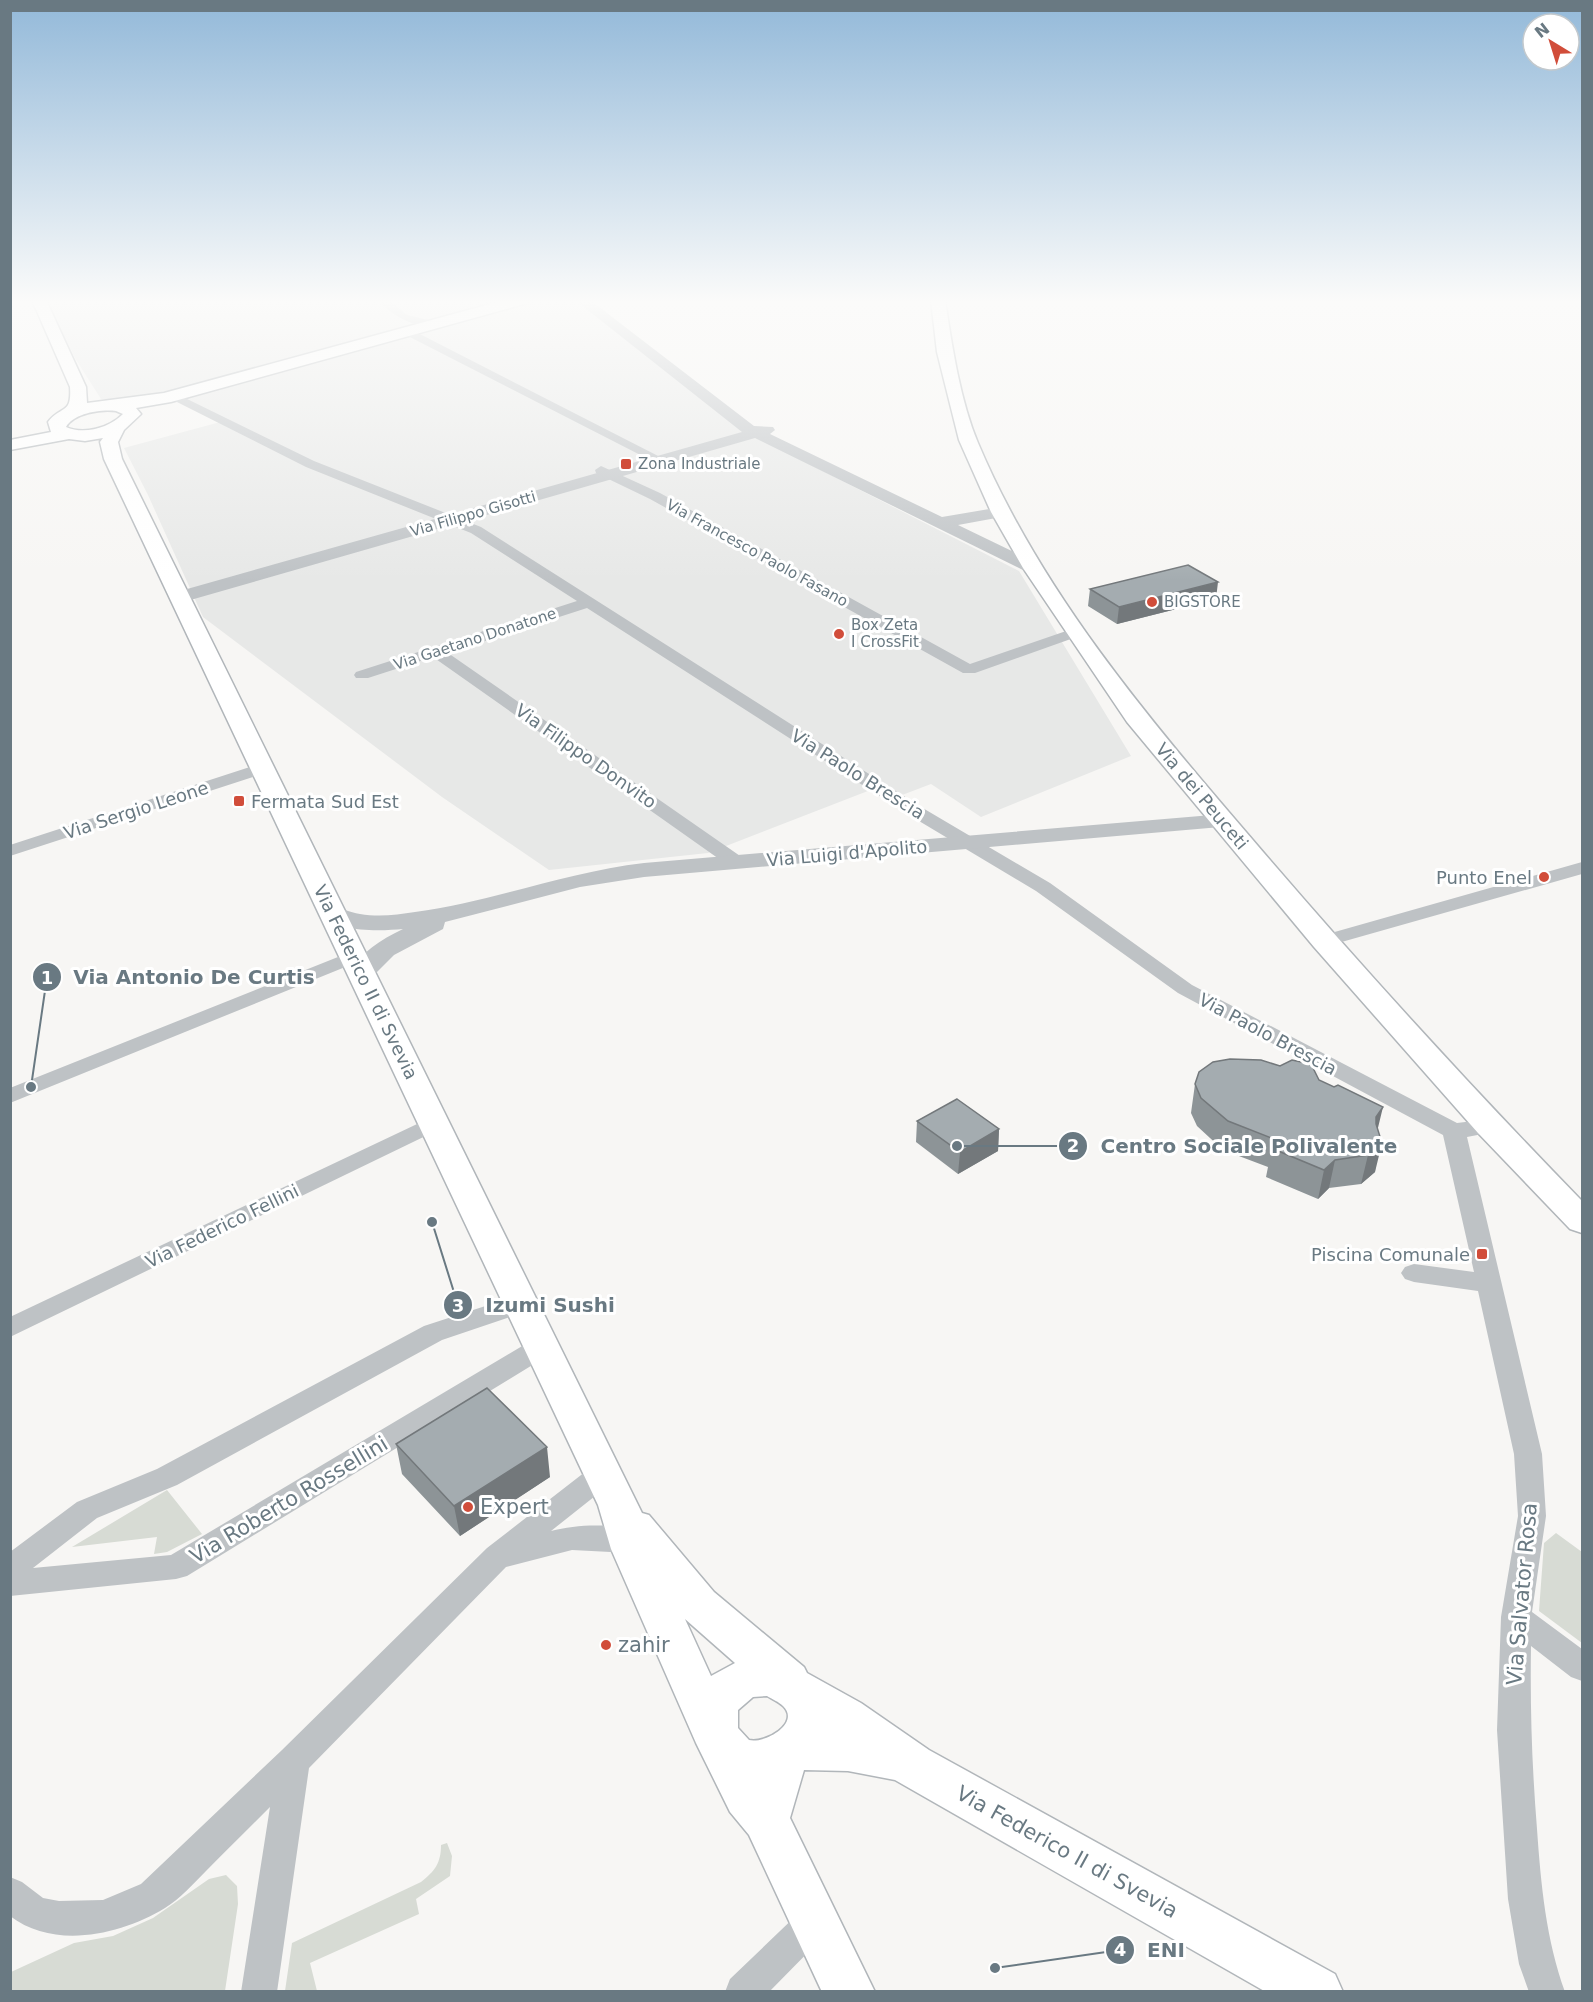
<svg xmlns="http://www.w3.org/2000/svg" width="1593" height="2002" font-family="'DejaVu Sans',sans-serif">
	<style>
		.built { fill: #e7e8e7 }
		.green { fill: #d7dbd4 }
		.lines { fill: none; stroke-linecap: round; stroke-linejoin: round }
		.secondary-casing { stroke: #b1b6ba; stroke-width: 3 }
		.minor { fill: #bec2c5; fill-rule: evenodd }
		.tertiary { fill: #bec2c5; fill-rule: evenodd }
		.secondary { fill: #fff; fill-rule: evenodd }
		.wall { fill: #8d9497 }
		.shaded-wall { fill: #73787b }
		.building { fill: #a4acb0; stroke: #73787b; stroke-width: 1.5 }
		.poi-dot { fill: #d14d3a; stroke: #fff; stroke-width: 2 }
		.labels { text-anchor: middle; dominant-baseline: central; stroke-width: 6; stroke-linejoin: round; paint-order: stroke }
		.far-poi-label { font-size: 15px; fill: #697982; stroke: #fff; text-anchor: start }
		.far-street-label { font-size: 15px; fill: #697982; stroke: #fff }
		.street-label { font-size: 18px; fill: #697982; stroke: #fff }
		.poi-label { font-size: 18px; fill: #697982; stroke: #fff; text-anchor: end }
		.near-street-label { font-size: 21px; fill: #697982; stroke: #fff }
		.near-poi-label { font-size: 21px; fill: #697982; stroke: #fff; text-anchor: start }
		.leader { fill: none; stroke: #697982; stroke-width: 2 }
		.callout-dot { fill: #697982; stroke: #fff; stroke-width: 2 }
		.mark-label { font-size: 18px; text-anchor: middle; font-weight: bold; fill: #fff }
		.callout-label { font-size: 20px; text-anchor: middle; font-weight: bold; fill: #697982; stroke: #fff; stroke-width: 6; stroke-linejoin: round; paint-order: stroke }
	</style>
	<rect width="100%" height="100%" fill="#f7f6f4"/>
	<path class="built" d="M 46,300 L 575,300 L 756,437 L 1019,571 L 1131,756 L 981,817 L 931,784 L 889,800 L 873,789 L 708,853 L 549,870 L 442,797 L 203,617 L 148,495 L 124,448 L 224,421 L 173,393 L 120,400 L 101,399 L 75,358 Z"/>
	<path class="green" d="M 167,1490 L 202,1534 L 167,1552 L 154,1554 L 157,1537 L 72,1547 Z
		M 1556,1533 L 1582,1552 L 1582,1643 L 1539,1611 L 1544,1543 Z
		M 447,1843 L 452,1856 L 450,1876 L 416,1899 L 419,1914 L 310,1963 L 317,1991 L 285,1991 L 292,1943 L 421,1882 C 435,1871 441,1863 441,1845 Z
		M 226,1875 L 237,1886 L 238,1904 L 225,1991 L 11,1991 L 11,1972 L 74,1943 L 113,1936 L 153,1918 L 209,1879 Z"/>
	<g class="lines">
		<defs>
			<path id="secondary" d="M 32,300 L 46,300 L 86,387 L 87,403 L 164,393 L 505,300 L 530,300 L 528,303 L 171,402 L 136,408 L 141,414 L 124,430 L 118,442 L 122,459 L 642,1513 L 649,1515 L 714,1592 L 804,1667 L 807,1673 L 861,1703 L 929,1750 L 1335,1974 L 1343,1992 L 1266,1992 L 895,1780 L 848,1771 L 804,1770 L 790,1818 L 875,1992 L 822,1992 L 749,1835 L 730,1812 L 696,1743 L 611,1549 L 598,1505 L 104,459 L 100,442 L 103,438 L 85,441 L 69,439 L 10,450 L 10,440 L 51,432 L 48,422 C 61,405 72,415 70,387 ZM 116,411 L 123,414 C 109,428 84,435 66,427 C 74,413 101,409 116,411 ZM 685,1619 L 735,1663 L 711,1676 ZM 767,1696 C 772,1699 779,1702 783,1706 C 801,1723 765,1744 749,1740 L 738,1728 L 738,1710 L 753,1697 Z
				M 931,300 L 945,300 C 952,346 960,400 978,443 C 1041,592 1148,718 1252,839 C 1358,963 1468,1084 1582,1201 L 1582,1233 L 1570,1229 L 1478,1133 L 1314,947 L 1127,722 L 1023,568 L 991,512 L 959,440 L 937,352 Z"/>
		</defs>
		<use href="#secondary" class="secondary-casing"/>
		<path class="minor" d="M 377,300 L 389,300 L 407,315 L 437,322 C 421,334 389,313 377,300 Z
			M 404,330 L 412,330 L 666,460 L 660,464 L 656,463 L 404,334 Z
			M 173,396 L 181,396 L 314,461 L 481,527 L 921,807 L 1050,883 L 1192,985 L 1457,1123 L 1490,1119 L 1498,1121 L 1501,1126 L 1498,1131 L 1467,1137 L 1542,1454 L 1546,1516 L 1532,1612 L 1582,1649 L 1582,1681 L 1571,1677 L 1531,1646 C 1530,1708 1532,1767 1537,1829 C 1541,1885 1546,1939 1565,1992 L 1529,1992 L 1519,1964 L 1508,1899 L 1497,1730 L 1501,1617 L 1518,1516 L 1514,1454 L 1478,1291 L 1414,1282 L 1405,1279 L 1401,1273 L 1405,1267 L 1414,1264 L 1474,1272 L 1443,1135 L 1178,993 L 1036,891 L 909,815 L 587,608 L 448,653 L 743,858 L 745,862 L 743,866 L 729,866 L 433,657 L 368,678 L 356,678 L 354,675 L 356,672 L 577,601 L 471,533 L 306,467 L 173,400 Z
			M 601,466 L 660,493 L 970,664 L 1072,629 L 1082,629 L 1085,632 L 1082,635 L 975,673 L 963,673 L 650,499 L 596,473 L 595,470 Z
			M 262,763 L 271,768 L 268,772 L 10,856 L 10,845 Z
			M 1582,862 L 1582,874 L 1331,945 L 1317,945 L 1314,941 L 1317,937 Z
			M 353,951 L 360,953 L 363,957 L 360,961 L 10,1103 L 10,1088 Z
			M 434,1116 L 442,1118 L 445,1123 L 442,1128 L 10,1337 L 10,1317 Z
			M 522,1294 L 531,1296 L 535,1303 L 531,1310 L 442,1340 L 177,1485 L 97,1518 L 33,1568 L 171,1555 L 534,1339 L 543,1336 L 552,1339 L 556,1346 L 552,1353 L 187,1576 L 176,1579 L 10,1596 L 10,1552 L 77,1502 L 157,1469 L 424,1326 Z
			M 604,1462 L 614,1465 L 618,1473 L 614,1481 L 551,1531 C 578,1524 614,1523 640,1532 L 645,1541 L 640,1550 L 630,1553 L 572,1550 L 506,1567 L 309,1768 L 277,1992 L 241,1992 L 270,1807 C 249,1828 227,1850 206,1871 C 193,1884 180,1899 165,1908 C 121,1935 54,1950 10,1916 L 10,1877 L 22,1882 L 43,1898 L 59,1901 L 103,1900 L 141,1884 L 282,1750 L 487,1548 L 594,1465 Z
			M 815,1904 L 827,1909 L 833,1921 L 827,1933 L 769,1992 L 725,1992 L 730,1979 L 803,1909 Z"/>
		<path class="tertiary" d="M 575,300 L 590,300 L 754,426 L 773,427 L 775,430 L 770,434 L 942,517 L 1001,507 L 1007,508 L 1010,512 L 1007,516 L 958,525 L 1039,564 L 1042,568 L 1039,572 L 1027,572 L 755,438 L 187,601 L 173,601 L 171,597 L 173,593 L 742,432 Z
			M 1224,814 L 1232,816 L 1236,821 L 1232,826 L 644,877 L 580,887 L 445,922 L 443,929 L 394,955 L 370,979 L 361,981 L 352,979 L 348,973 C 362,952 380,940 403,929 C 382,931 334,933 320,914 L 324,909 C 338,905 346,912 360,914 C 378,917 397,915 415,912 C 492,902 566,872 644,863 Z"/>
		<use href="#secondary" class="secondary"/>
	</g>
	<path class="wall" d="M 1090,589 L 1216,599 L 1117,624 L 1088,606 Z
		M 1319,1080 L 1378,1129 L 1375,1172 L 1361,1184 L 1329,1188 L 1318,1199 L 1266,1177 L 1268,1167 L 1223,1150 L 1197,1126 L 1191,1113 L 1195,1084 Z
		M 917,1121 L 999,1129 L 998,1151 L 958,1174 L 916,1142 Z
		M 396,1444 L 550,1477 L 460,1536 L 402,1474 Z"/>
	<path class="shaded-wall" d="M 1218,582 L 1216,599 L 1117,624 L 1119,607 Z
		M 1383,1107 L 1376,1136 L 1376,1117 Z
		M 999,1129 L 998,1151 L 958,1174 L 960,1152 Z
		M 1382,1143 L 1375,1172 L 1361,1184 L 1368,1155 Z
		M 1335,1160 L 1329,1188 L 1318,1199 L 1324,1170 Z
		M 547,1447 L 550,1477 L 460,1536 L 454,1506 Z"/>
	<path class="building" d="M 1188,565 L 1218,582 L 1119,607 L 1090,589 Z
		M 1230,1059 L 1261,1060 L 1280,1066 L 1292,1060 L 1311,1064 L 1319,1080 L 1334,1087 L 1338,1085 L 1383,1107 L 1376,1117 L 1376,1124 L 1382,1143 L 1368,1155 L 1335,1160 L 1324,1170 L 1271,1148 L 1274,1139 L 1228,1121 L 1201,1098 L 1195,1084 L 1199,1072 L 1213,1062 Z
		M 957,1099 L 999,1129 L 960,1152 L 917,1121 Z
		M 487,1388 L 547,1447 L 454,1506 L 396,1444 Z"/>
	<linearGradient id="sky" x2="0" y2="1"><stop stop-color="#93b9d9"/><stop offset="0.52" stop-color="#fbfbfa"/><stop offset="1" stop-color="#fbfbfa" stop-opacity="0"/></linearGradient>
	<rect width="1593" height="581" fill="url(#sky)"/>
	<g class="poi-dot">
		<rect x="620" y="458" width="12" height="12" rx="3"/>
		<circle cx="1152" cy="602" r="6"/>
		<circle cx="839" cy="634" r="6"/>
		<rect x="233" y="795" width="12" height="12" rx="3"/>
		<circle cx="1544" cy="877" r="6"/>
		<rect x="1476" y="1248" width="12" height="12" rx="3"/>
		<circle cx="468" cy="1507" r="6"/>
		<circle cx="606" cy="1645" r="6"/>
	</g>
	<g class="labels">
		<g class="far-poi-label">
			<text x="638" y="464">Zona Industriale</text>
			<text x="1164" y="602">BIGSTORE</text>
			<text x="851" y="625">Box Zeta<tspan x="851" dy="17">I CrossFit</tspan></text>
		</g>
		<g class="far-street-label">
			<text transform="translate(473 514) rotate(-16)">Via Filippo Gisotti</text>
			<text transform="translate(757 553) rotate(29)">Via Francesco Paolo Fasano</text>
			<text transform="translate(475 639) rotate(-18)">Via Gaetano Donatone</text>
		</g>
		<g class="street-label">
			<text transform="translate(586 756) rotate(35)">Via Filippo Donvito</text>
			<text transform="translate(858 774) rotate(32)">Via Paolo Brescia</text>
			<text transform="translate(1202 796) rotate(50)">Via dei Peuceti</text>
			<text transform="translate(136 810) rotate(-18)">Via Sergio Leone</text>
			<text transform="translate(847 853) rotate(-5)">Via Luigi d'Apolito</text>
			<text transform="translate(366 982) rotate(64)">Via Federico II di Svevia</text>
			<text transform="translate(1268 1034) rotate(28)">Via Paolo Brescia</text>
			<text transform="translate(222 1226) rotate(-26)">Via Federico Fellini</text>
		</g>
		<g class="poi-label">
			<text x="251" y="801" text-anchor="start">Fermata Sud Est</text>
			<text x="1532" y="877">Punto Enel</text>
			<text x="1470" y="1254">Piscina Comunale</text>
		</g>
		<g class="near-street-label">
			<text transform="translate(289 1500) rotate(-31)">Via Roberto Rossellini</text>
			<text transform="translate(1522 1594) rotate(-85)">Via Salvator Rosa</text>
			<text transform="translate(1067 1852) rotate(29)">Via Federico II di Svevia</text>
		</g>
		<g class="near-poi-label">
			<text x="480" y="1507">Expert</text>
			<text x="618" y="1645">zahir</text>
		</g>
	</g>
	<path class="leader" d="M31 1087L47 977M957 1146L1073 1146M432 1222L458 1305M995 1968L1120 1950"/>
	<g class="callout-dot">
		<circle cx="31" cy="1087" r="6"/>
		<circle cx="957" cy="1146" r="6"/>
		<circle cx="432" cy="1222" r="6"/>
		<circle cx="995" cy="1968" r="6"/>
		<circle cx="47" cy="977" r="15"/>
		<circle cx="1073" cy="1146" r="15"/>
		<circle cx="458" cy="1305" r="15"/>
		<circle cx="1120" cy="1950" r="15"/>
	</g>
	<g class="mark-label">
		<text x="47" y="984">1</text>
		<text x="1073" y="1152">2</text>
		<text x="458" y="1312">3</text>
		<text x="1120" y="1956">4</text>
	</g>
	<g class="callout-label">
		<text x="194" y="984">Via Antonio De Curtis</text>
		<text x="1249" y="1153">Centro Sociale Polivalente</text>
		<text x="550" y="1312">Izumi Sushi</text>
		<text x="1166" y="1957">ENI</text>
	</g>
	<rect width="1593" height="2002" fill="none" stroke="#697982" stroke-width="24"/>
	<g transform="translate(1551 42) rotate(322)"><circle r="28" fill="#ffffff" stroke="#c3c9cd" stroke-width="1.5"/>
	<path d="M0-4.5L10 22L0 15L-10 22Z" fill="#d14d3a"/>
	<text y="-9" font-size="16" font-weight="bold" text-anchor="middle" fill="#697982">N</text>
	</g>
</svg>
